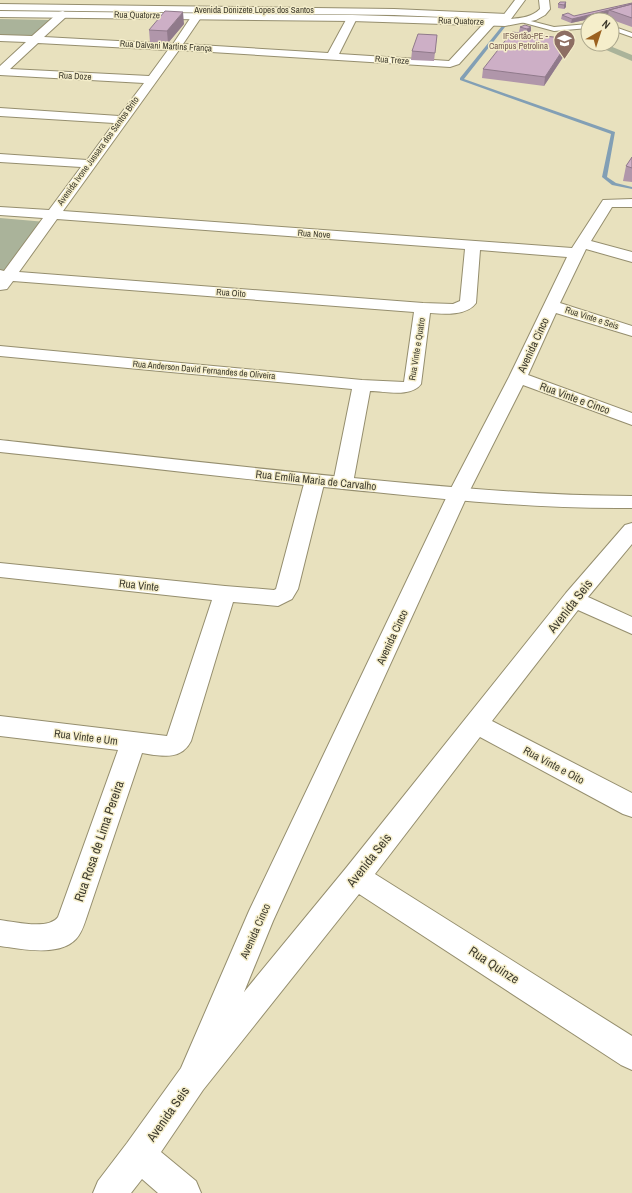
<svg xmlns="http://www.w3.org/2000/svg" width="632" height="1193" font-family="'Archivo Narrow',sans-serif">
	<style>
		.green { fill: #aab39a }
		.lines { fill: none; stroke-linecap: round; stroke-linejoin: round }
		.stream { fill: #829fb5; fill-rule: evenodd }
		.lane-casing { stroke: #958e6e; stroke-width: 2 }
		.street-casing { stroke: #958e6e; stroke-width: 2 }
		.secondary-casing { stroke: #958e6e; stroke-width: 2 }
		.lane { fill: #fff; fill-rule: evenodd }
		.street { fill: #fff; fill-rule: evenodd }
		.secondary { fill: #fff; fill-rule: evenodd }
		.wall { fill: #b096aa }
		.shaded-wall { fill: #907a8b }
		.building { fill: #cdafc6; stroke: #907a8b }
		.labels { text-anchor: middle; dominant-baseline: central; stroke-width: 3; stroke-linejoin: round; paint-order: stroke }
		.far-street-label { font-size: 9px; fill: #3d3a2d; stroke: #f5eecb }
		.far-education-label { font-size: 9px; fill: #785e54; stroke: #f5eecb; text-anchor: end }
		.street-label { font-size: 11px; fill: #3d3a2d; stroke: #f5eecb }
		.near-street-label { font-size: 13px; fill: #3d3a2d; stroke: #f5eecb }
	</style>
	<rect width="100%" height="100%" fill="#e8e1be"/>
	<path class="green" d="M 0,19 L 50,20 L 30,38 L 0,36 Z
		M 592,44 L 605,44 L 632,55 L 632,61 Z
		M 0,218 L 46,222 L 10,272 L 0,272 Z"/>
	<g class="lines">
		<path class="stream" d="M 0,10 L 79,10 L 81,11 L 79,12 L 0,12 Z
			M 381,14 L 418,15 L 420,16 L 418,17 L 380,16 Z
			M 502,26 L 505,27 L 464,79 L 615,132 L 607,177 L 616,183 L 632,187 L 632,189 L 612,185 L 602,177 L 611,134 L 460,80 L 460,78 Z"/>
		<defs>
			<path id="lane" d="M 523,19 L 554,27 L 588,24 L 588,28 L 554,31 L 521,22 L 520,21 Z
				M 612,26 L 632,33 L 632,37 L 612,30 Z"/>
			<path id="street" d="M 0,4 L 394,9 L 507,14 L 512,17 L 507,20 L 493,19 L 496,22 L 495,24 L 459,64 L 450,67 L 179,50 L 63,211 L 572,248 L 603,200 L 632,199 L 632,207 L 612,207 L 591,241 L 632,252 L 632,262 L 586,249 L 560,303 L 632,326 L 632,336 L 556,313 L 528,375 L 632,413 L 632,425 L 523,385 L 468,494 L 273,921 L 244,992 L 346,868 L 566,593 L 625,525 L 632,523 L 632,544 L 588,597 L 632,617 L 632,634 L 578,610 L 492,721 L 632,793 L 632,817 L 623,814 L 480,737 L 375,874 L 632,1036 L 632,1070 L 621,1065 L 359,894 L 203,1090 L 161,1152 L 196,1181 L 201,1193 L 158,1193 L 142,1179 L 131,1193 L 93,1193 L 98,1181 L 127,1143 L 181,1068 L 249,911 L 448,494 L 509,377 L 567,257 L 480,250 L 476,303 C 467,316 444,314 430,313 L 421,384 C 411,398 385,391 370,391 L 353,483 L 350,487 L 343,489 L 336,487 L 333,483 L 352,389 L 0,356 L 0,346 L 362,380 L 404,382 L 414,312 L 13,281 L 7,289 L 0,290 L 0,270 L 4,271 L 43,218 L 0,215 L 0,207 L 49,210 L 81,167 L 0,162 L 0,154 L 87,160 L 114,123 L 0,116 L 0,108 L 119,116 L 144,83 L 0,75 L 0,66 L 26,42 L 0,41 L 0,35 L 32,36 L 59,12 L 63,11 L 68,14 L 67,16 L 44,37 L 173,44 L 193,14 L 197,13 L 202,16 L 183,44 L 328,53 L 347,18 L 352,15 L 357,18 L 339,54 L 449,61 L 487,20 L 490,19 L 394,15 L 0,10 ZM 38,43 L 168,50 L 149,76 L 10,69 ZM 57,219 L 465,249 L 460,301 L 453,304 L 423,303 L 19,272 Z
				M 315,474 L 322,476 L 325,480 L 298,589 L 292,599 L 278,606 L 233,602 L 191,741 C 181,761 161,756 142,753 L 86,919 C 84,925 81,934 76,939 C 59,957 22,949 0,946 L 0,920 C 15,922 49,930 58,917 L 118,750 L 0,736 L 0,716 L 167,736 L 212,600 L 0,577 L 0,563 L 225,586 L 274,590 L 276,589 L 305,480 L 308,476 Z"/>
			<path id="secondary" d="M 515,0 L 525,0 L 511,19 C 521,18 532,17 540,9 L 539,0 L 549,0 L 550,9 L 545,15 L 536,20 L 505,26 L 352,21 L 0,17 L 0,11 L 352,15 L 490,19 L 502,17 Z
				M 0,440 C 125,454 249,468 374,480 C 460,488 546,496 632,496 L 632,508 C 546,509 460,501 374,492 C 249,480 125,465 0,452 Z"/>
		</defs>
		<use href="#lane" class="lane-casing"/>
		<use href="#street" class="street-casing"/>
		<use href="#secondary" class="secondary-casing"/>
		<use href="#lane" class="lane"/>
		<use href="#street" class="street"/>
		<use href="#secondary" class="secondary"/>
	</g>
	<path class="wall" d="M 566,2 L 566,7 L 564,9 L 558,8 L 558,4 Z
		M 632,3 L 632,27 L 607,18 L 608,15 L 571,23 L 561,19 L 562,15 L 574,16 Z
		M 184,24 L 168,43 L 150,42 L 149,30 Z
		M 520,27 L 531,27 L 531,31 L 527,33 L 519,32 Z
		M 437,35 L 434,61 L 411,60 L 412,51 Z
		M 570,39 L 569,48 L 544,86 L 482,78 L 483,69 Z
		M 632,157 L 632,182 L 623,181 L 626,166 Z"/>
	<path class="shaded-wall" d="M 566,2 L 566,7 L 564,9 L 564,5 Z
		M 609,10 L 608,15 L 571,23 L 572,19 Z
		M 183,12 L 184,24 L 168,43 L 167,31 Z
		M 531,27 L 531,31 L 527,33 L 527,29 Z
		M 570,39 L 569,48 L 544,86 L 545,77 Z"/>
	<path class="building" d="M 560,2 L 566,2 L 564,5 L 558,4 Z
		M 632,3 L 632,4 L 609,10 L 572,19 L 562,15 L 568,13 L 574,16 Z
		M 632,4 L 632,18 L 609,10 Z
		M 165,11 L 183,12 L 167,31 L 149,30 Z
		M 525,25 L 531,27 L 527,29 L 520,27 Z
		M 512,32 L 570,39 L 545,77 L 483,69 Z
		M 418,34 L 437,35 L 435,53 L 412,51 Z
		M 632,157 L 632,168 L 626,166 Z"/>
	<defs>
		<symbol id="university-pin" viewBox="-11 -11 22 30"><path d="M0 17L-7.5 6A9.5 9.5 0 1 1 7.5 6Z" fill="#8d6e63" stroke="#f5eecb"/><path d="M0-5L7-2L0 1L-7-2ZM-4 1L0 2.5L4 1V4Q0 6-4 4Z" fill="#fff"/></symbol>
	</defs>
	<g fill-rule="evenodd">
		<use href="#university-pin" x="552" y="28" width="25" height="34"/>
	</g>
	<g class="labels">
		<g class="far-street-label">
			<text x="254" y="10">Avenida Donizete Lopes dos Santos</text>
			<text transform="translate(137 15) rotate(1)">Rua Quatorze</text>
			<text transform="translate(461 21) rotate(2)">Rua Quatorze</text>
			<text transform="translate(166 46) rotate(3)">Rua Dalvani Martins França</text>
			<text transform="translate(392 60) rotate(4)">Rua Treze</text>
			<text transform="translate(75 76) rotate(3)">Rua Doze</text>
			<text transform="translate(98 151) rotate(-54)">Avenida Ivone Jussara dos Santos Brito</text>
			<text transform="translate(314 234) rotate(4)">Rua Nove</text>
			<text transform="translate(231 293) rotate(4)">Rua Oito</text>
			<text transform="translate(592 318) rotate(18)">Rua Vinte e Seis</text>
			<text transform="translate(417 349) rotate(-81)">Rua Vinte e Quatro</text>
			<text transform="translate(204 370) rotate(5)">Rua Anderson David Fernandes de Oliveira</text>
		</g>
		<g class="far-education-label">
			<text x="548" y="36">IFSertão-PE -<tspan x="548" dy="10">Campus Petrolina</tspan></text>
		</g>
		<g class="street-label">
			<text transform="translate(533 345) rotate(-65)">Avenida Cinco</text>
			<text transform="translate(575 398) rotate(20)">Rua Vinte e Cinco</text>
			<text transform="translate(316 480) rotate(6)">Rua Emília Maria de Carvalho</text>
			<text transform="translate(139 585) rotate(6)">Rua Vinte</text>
			<text transform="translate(392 637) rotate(-65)">Avenida Cinco</text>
			<text transform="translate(86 737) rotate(7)">Rua Vinte e Um</text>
			<text transform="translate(554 765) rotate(28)">Rua Vinte e Oito</text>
			<text transform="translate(255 931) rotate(-66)">Avenida Cinco</text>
		</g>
		<g class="near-street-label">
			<text transform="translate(570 606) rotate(-52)">Avenida Seis</text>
			<text transform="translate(99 841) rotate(-71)">Rua Rosa de Lima Pereira</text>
			<text transform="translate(369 860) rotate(-52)">Avenida Seis</text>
			<text transform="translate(494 965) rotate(33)">Rua Quinze</text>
			<text transform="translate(168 1114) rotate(-55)">Avenida Seis</text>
		</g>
	</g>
	<g transform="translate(600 32) rotate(39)"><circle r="19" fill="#f5eecb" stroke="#aba68c"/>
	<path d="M0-3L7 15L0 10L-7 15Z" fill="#9b6120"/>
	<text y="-6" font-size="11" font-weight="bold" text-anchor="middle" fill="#3d3a2d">N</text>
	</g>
</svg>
